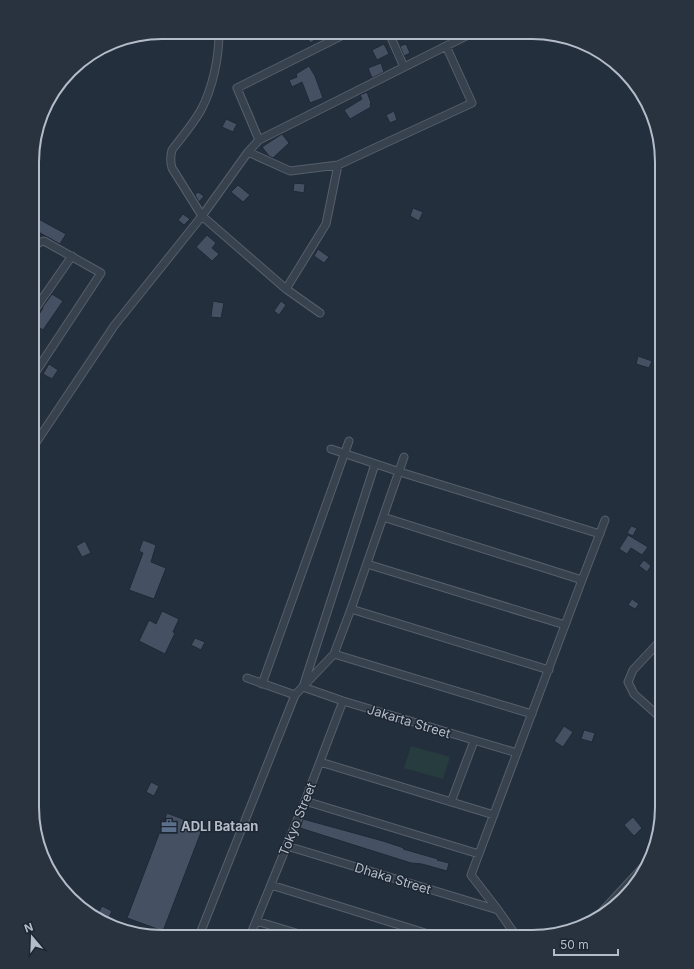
<svg xmlns="http://www.w3.org/2000/svg" width="694" height="969" font-family="Inter,sans-serif">
	<style>
		.green { fill: #263c3f }
		.building { fill: #455162; stroke: #1f2835 }
		.lines { fill: none; stroke-linecap: round; stroke-linejoin: round }
		.minor-casing { stroke: #565f6c; stroke-width: 9 }
		.minor { stroke: #38414e; stroke-width: 7 }
		.labels { text-anchor: middle; dominant-baseline: central; stroke-width: 3; stroke-linejoin: round; paint-order: stroke }
		.street-label { font-size: 13px; fill: #b4bcc9; stroke: #1d2633 }
		.poi-label { font-size: 13px; font-weight: bold; fill: #b4bcc9; stroke: #1d2633; text-anchor: start }
		.rim { fill: none; stroke: #b4bcc9; stroke-width: 2 }
	</style>
	<rect width="100%" height="100%" fill="#242f3e"/>
	<path class="green" d="M 411,746 L 450,757 L 443,779 L 404,768 Z"/>
	<path class="building" d="M 305,32 L 328,32 L 310,43 Z
		M 384,44 L 389,54 L 377,60 L 372,50 Z
		M 406,44 L 410,53 L 404,56 L 400,46 Z
		M 381,63 L 384,72 L 372,78 L 368,68 Z
		M 309,66 L 315,76 L 323,98 L 310,103 L 302,82 L 292,87 L 289,80 L 297,77 L 296,74 Z
		M 367,92 L 371,103 L 370,104 L 371,107 L 350,119 L 344,110 L 362,99 L 360,95 Z
		M 394,111 L 397,120 L 390,123 L 386,115 Z
		M 226,119 L 237,124 L 233,132 L 222,127 Z
		M 282,134 L 289,143 L 273,158 L 269,156 L 262,147 Z
		M 294,183 L 305,184 L 304,193 L 293,191 Z
		M 238,185 L 250,195 L 243,202 L 231,192 Z
		M 198,192 L 204,196 L 199,202 L 195,195 Z
		M 413,208 L 423,212 L 419,221 L 410,216 Z
		M 183,214 L 190,219 L 184,225 L 178,220 Z
		M 33,216 L 66,234 L 60,244 L 33,229 Z
		M 207,235 L 216,243 L 212,248 L 219,254 L 212,261 L 196,247 Z
		M 318,249 L 329,257 L 324,263 L 314,256 Z
		M 33,290 L 39,294 L 34,302 L 33,301 Z
		M 52,294 L 63,301 L 43,330 L 40,328 L 33,339 L 33,324 L 43,308 L 42,308 Z
		M 213,301 L 224,303 L 221,318 L 211,317 Z
		M 281,301 L 286,305 L 279,315 L 274,311 Z
		M 638,356 L 652,361 L 649,368 L 636,364 Z
		M 49,364 L 58,370 L 52,379 L 43,374 Z
		M 631,526 L 637,528 L 633,536 L 627,533 Z
		M 628,535 L 648,547 L 642,555 L 631,548 L 627,554 L 619,549 Z
		M 143,540 L 156,545 L 151,562 L 166,568 L 154,599 L 129,590 L 143,553 L 139,551 Z
		M 85,541 L 91,553 L 82,557 L 76,546 Z
		M 644,560 L 651,566 L 647,572 L 639,566 Z
		M 632,599 L 639,604 L 635,609 L 628,605 Z
		M 162,611 L 179,619 L 173,632 L 175,633 L 165,654 L 139,641 L 149,620 L 156,624 Z
		M 195,638 L 205,642 L 201,650 L 191,645 Z
		M 564,726 L 573,732 L 563,747 L 554,741 Z
		M 584,730 L 595,733 L 592,742 L 581,739 Z
		M 151,782 L 159,786 L 154,796 L 146,792 Z
		M 167,813 L 203,827 L 163,931 L 127,918 Z
		M 633,817 L 642,828 L 634,836 L 624,825 Z
		M 303,819 L 383,841 L 404,848 L 403,849 L 438,859 L 437,860 L 449,863 L 447,871 L 422,864 L 411,863 L 300,828 Z
		M 102,906 L 112,911 L 108,920 L 97,916 Z"/>
	<g class="lines">
		<defs>
			<path id="minor" d="M 219,32 C 219,58 213,87 201,110 C 193,124 182,137 172,150 C 170,157 170,161 172,168 L 202,216 L 286,289 L 326,224 L 338,165
				M 389,33 L 404,67
				M 259,140 L 472,33
				M 248,152 L 290,171 L 338,165 L 472,103 L 446,46
				M 33,250 L 38,243
				M 286,289 L 320,313
				M 33,312 L 72,256
				M 33,376 L 101,273 L 44,241 L 38,243 L 33,240
				M 33,447 L 114,326 L 202,216 L 248,152 L 259,140 L 237,88 L 347,33
				M 331,449 L 400,472 L 600,534
				M 375,464 L 303,687 L 343,701 L 517,753
				M 383,517 L 582,580
				M 367,564 L 565,625
				M 351,609 L 549,670
				M 334,654 L 532,714
				M 247,678 L 295,695
				M 262,684 L 349,441
				M 662,719 L 634,694 L 628,682 L 633,670 L 662,639
				M 320,762 L 494,815
				M 305,801 L 479,854
				M 451,802 L 474,741
				M 287,846 L 498,910
				M 271,885 L 438,937
				M 597,917 L 645,865
				M 256,921 L 306,936
				M 199,936 L 295,695 L 334,654 L 351,609 L 404,457
				M 250,936 L 305,801 L 343,701
				M 505,937 L 511,930
				M 517,937 L 498,910 L 471,875 L 582,580 L 605,520"/>
		</defs>
		<use href="#minor" class="minor-casing"/>
		<use href="#minor" class="minor"/>
	</g>
	<defs>
		<symbol id="office-bare" viewBox="-9 -9 18 18"><path d="M-6-3h4V-5.5h4V-3h4V5H-6ZM-1-4.5V-3h2v-1.5ZM-6 0V1H6V0Z" fill="#5c6f8a" stroke="#1d2633" stroke-width="2.5" paint-order="stroke"/></symbol>
	</defs>
	<g fill-rule="evenodd">
		<use href="#office-bare" x="158" y="815" width="22" height="22"/>
	</g>
	<g class="labels">
		<g class="street-label">
			<text transform="translate(409 721) rotate(17)">Jakarta Street</text>
			<text transform="translate(297 819) rotate(-68)">Tokyo Street</text>
			<text transform="translate(393 878) rotate(17)">Dhaka Street</text>
		</g>
		<g class="poi-label">
			<text x="181" y="826">ADLI Bataan</text>
		</g>
	</g>
	<path d="M0 0H694V969H0ZM162 39H532A123 123 0 0 1 655 162V807A123 123 0 0 1 532 930H162A123 123 0 0 1 39 807V162A123 123 0 0 1 162 39Z" fill="#29323f" fill-rule="evenodd"/>
	<path class="rim" d="M162 39H532A123 123 0 0 1 655 162V807A123 123 0 0 1 532 930H162A123 123 0 0 1 39 807V162A123 123 0 0 1 162 39Z"/>
	<g transform="translate(32 937) rotate(341)" stroke="#1d2633" stroke-width="3" paint-order="stroke">
	<path d="M0-3L7 15L0 10L-7 15Z" fill="#b4bcc9"/>
	<text y="-6" font-size="11" font-weight="bold" text-anchor="middle" fill="#b4bcc9">N</text>
	</g>
	<path d="M554 949v6h64v-6" fill="none" stroke="#b4bcc9" stroke-width="2"/>
	<text x="560" y="949" font-size="12" fill="#b4bcc9" stroke="#1d2633" stroke-width="3" paint-order="stroke">50 m</text>
</svg>
